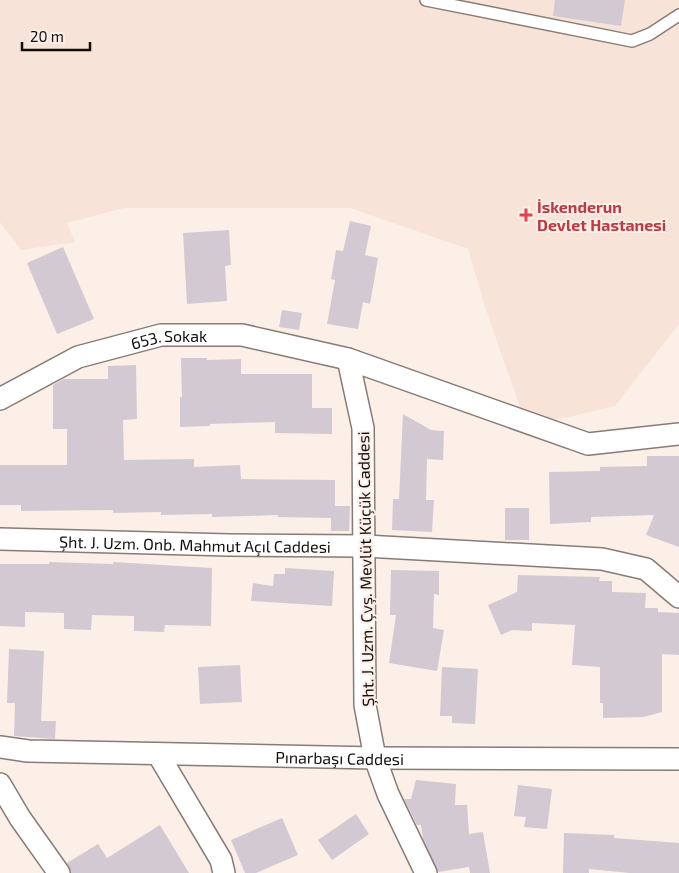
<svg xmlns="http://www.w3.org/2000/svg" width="679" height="873" font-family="'Exo 2',sans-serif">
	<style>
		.built { fill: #f8e3d9 }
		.building { fill: #d3c9d2 }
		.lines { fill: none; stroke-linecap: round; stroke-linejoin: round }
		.lane-casing { stroke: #877b75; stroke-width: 14 }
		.street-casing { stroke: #877b75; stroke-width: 24 }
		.lane { stroke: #fff; stroke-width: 11 }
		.street { stroke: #fff; stroke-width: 21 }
		.health-dot { fill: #e0444e; stroke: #fcefe8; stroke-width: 2 }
		.labels { text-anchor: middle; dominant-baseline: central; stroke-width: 4; stroke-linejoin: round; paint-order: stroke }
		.health-label { font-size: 16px; font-weight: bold; fill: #be3a42; stroke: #fcefe8; text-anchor: start }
		.street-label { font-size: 16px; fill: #120e0c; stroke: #fcefe8 }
	</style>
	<rect width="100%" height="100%" fill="#fcefe8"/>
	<path class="built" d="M 0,0 L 679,0 L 679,324 L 615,406 L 556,420 L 523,416 L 485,307 L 468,249 L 350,208 L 124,208 L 67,223 L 75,242 L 21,250 L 0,222 Z"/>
	<path class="building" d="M 555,0 L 625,0 L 621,26 L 553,16 Z
		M 350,221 L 371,226 L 365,255 L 378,258 L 370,304 L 363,302 L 358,329 L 327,324 L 335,280 L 331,279 L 336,250 L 343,251 Z
		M 229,230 L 231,265 L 225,266 L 227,301 L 187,304 L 183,233 Z
		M 63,247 L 94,319 L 57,334 L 27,263 Z
		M 282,310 L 302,313 L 299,330 L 279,327 Z
		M 181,358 L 207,358 L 207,360 L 241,359 L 241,374 L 312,374 L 312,408 L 332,408 L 332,434 L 275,433 L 275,422 L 210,424 L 210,426 L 180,427 L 180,397 L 182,397 Z
		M 136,365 L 137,419 L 123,420 L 124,460 L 194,459 L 194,467 L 240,465 L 241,479 L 335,480 L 335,506 L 350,506 L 349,531 L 331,531 L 331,518 L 278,517 L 278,515 L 212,517 L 212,514 L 161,515 L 161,512 L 113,513 L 113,510 L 21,511 L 21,505 L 0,505 L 0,465 L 67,465 L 67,429 L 53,429 L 53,385 L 64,379 L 108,379 L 108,366 Z
		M 403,414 L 431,430 L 444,431 L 443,460 L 427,459 L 426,500 L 434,500 L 432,532 L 392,530 L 393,499 L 399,499 Z
		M 647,456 L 679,456 L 679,547 L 646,535 L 654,515 L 591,517 L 591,522 L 550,524 L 549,472 L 600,471 L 600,467 L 647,466 Z
		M 505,508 L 529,508 L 529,540 L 505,540 Z
		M 49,562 L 113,564 L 113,562 L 212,568 L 211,626 L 165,625 L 164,632 L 134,631 L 134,616 L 92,615 L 91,630 L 64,629 L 64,613 L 25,612 L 25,627 L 0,626 L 0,564 L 49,564 Z
		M 285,568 L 334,571 L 332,606 L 251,601 L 253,583 L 273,586 L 274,574 L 285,574 Z
		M 391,570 L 439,571 L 439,595 L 434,594 L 433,628 L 444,630 L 437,671 L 389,663 L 396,615 L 390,615 Z
		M 518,575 L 600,577 L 599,581 L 612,581 L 612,592 L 646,593 L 645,608 L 658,608 L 658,612 L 679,613 L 679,655 L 662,654 L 662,712 L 644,717 L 603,718 L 603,703 L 600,703 L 600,667 L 572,665 L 575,625 L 532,623 L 532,631 L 512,630 L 501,635 L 488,605 L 517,592 Z
		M 9,649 L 44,651 L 41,721 L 56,721 L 55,739 L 14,736 L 15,703 L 7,703 Z
		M 240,665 L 242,702 L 200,704 L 198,667 Z
		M 442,667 L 478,669 L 475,724 L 452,723 L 452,716 L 440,716 Z
		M 416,780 L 456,784 L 455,805 L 467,805 L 469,834 L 483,832 L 490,873 L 470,873 L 469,867 L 438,872 L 423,839 L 421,825 L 417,825 L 404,799 L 411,799 Z
		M 518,785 L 552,789 L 547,829 L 524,827 L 526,817 L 514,816 Z
		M 356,814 L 369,834 L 332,860 L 318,840 Z
		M 282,818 L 298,855 L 256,873 L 245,873 L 231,840 Z
		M 160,825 L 189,873 L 71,873 L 67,863 L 98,844 L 107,858 Z
		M 564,833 L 614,835 L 614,838 L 679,843 L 679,873 L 630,873 L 589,869 L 589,873 L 563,873 Z"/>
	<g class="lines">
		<defs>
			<path id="lane" d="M 426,0 L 632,41 L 650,34 L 679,15"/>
			<g id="street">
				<path id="s1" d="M 0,399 L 78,357 L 161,335 L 242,335 L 348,359"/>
				<path id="s2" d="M 0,539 L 229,545 L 365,546 L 602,559 L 646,569 L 679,597"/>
				<path id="s3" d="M 0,747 L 28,751 L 375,758 L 679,759"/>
				<path d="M 158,754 L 221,860 L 224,873"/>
				<path d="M 0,784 L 20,818 L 59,873"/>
				<path d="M 426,873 L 388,794 L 375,758 L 365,705 L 363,428 L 348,359 L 588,444 L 679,434"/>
			</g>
		</defs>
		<use href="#lane" class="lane-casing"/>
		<use href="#street" class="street-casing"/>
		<use href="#lane" class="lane"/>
		<use href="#street" class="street"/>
	</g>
	<path class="health-dot" d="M523.5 207.5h5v5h5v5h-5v5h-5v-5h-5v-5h5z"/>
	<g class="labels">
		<g class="health-label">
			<text x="537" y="206">İskenderun<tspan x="537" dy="18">Devlet Hastanesi</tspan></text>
		</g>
		<g class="street-label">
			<text stroke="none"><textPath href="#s1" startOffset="182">653. Sokak</textPath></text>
			<text stroke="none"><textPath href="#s2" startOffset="195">Şht. J. Uzm. Onb. Mahmut Açıl Caddesi</textPath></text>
			<text transform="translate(365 569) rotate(-91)">Şht. J. Uzm. Çvş. Mevlüt Küçük Caddesi</text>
			<text stroke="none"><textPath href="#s3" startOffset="340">Pınarbaşı Caddesi</textPath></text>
		</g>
	</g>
	<path d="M22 42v8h68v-8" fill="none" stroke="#120e0c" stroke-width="2.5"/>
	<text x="30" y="42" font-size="15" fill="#120e0c" stroke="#fcefe8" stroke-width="4" paint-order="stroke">20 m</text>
</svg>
